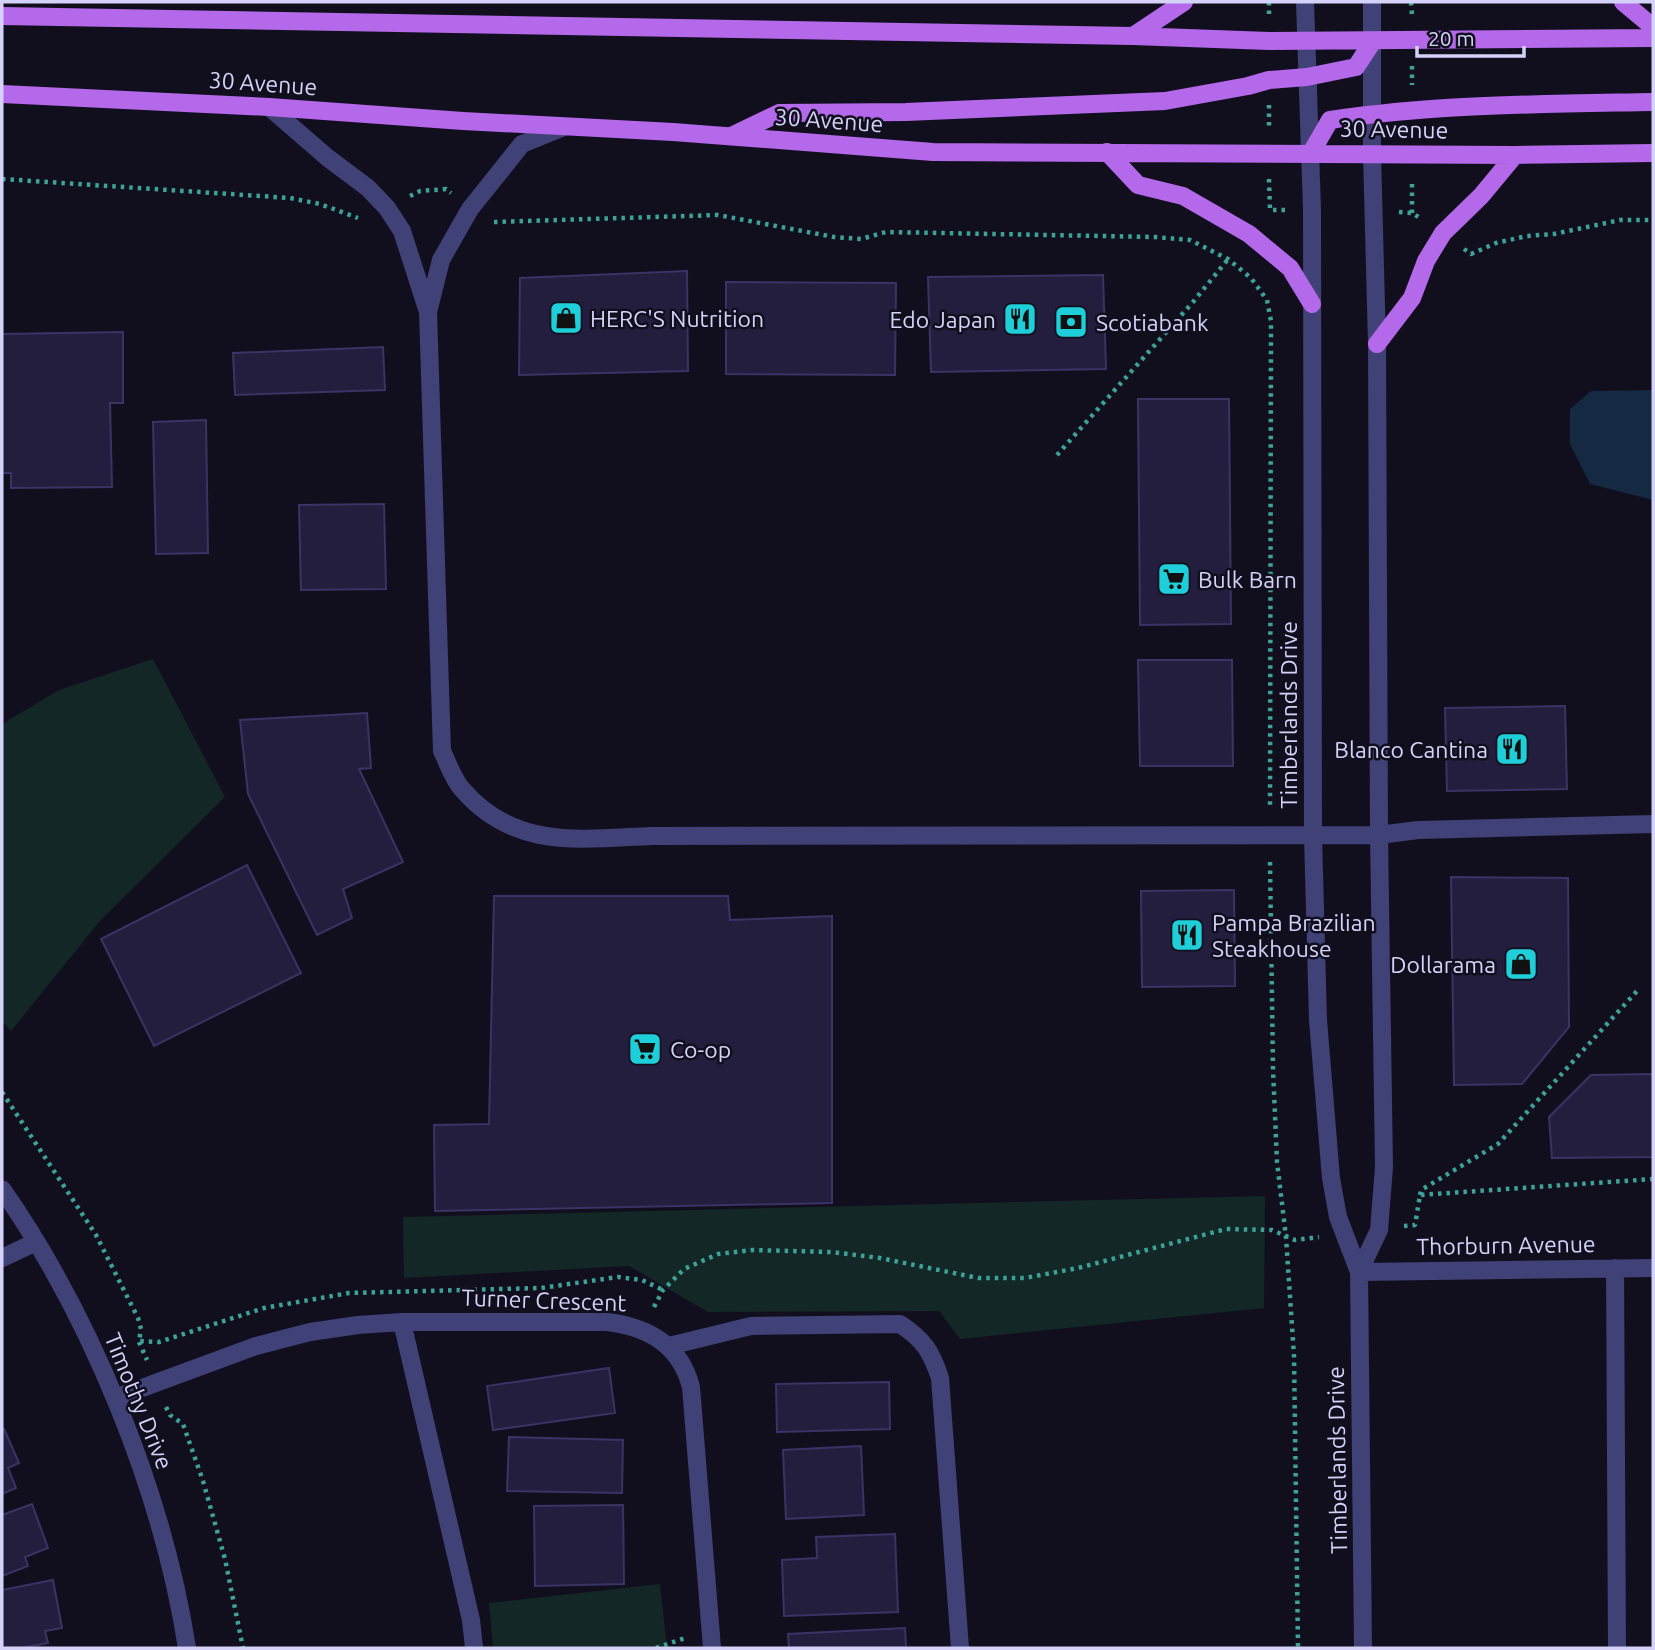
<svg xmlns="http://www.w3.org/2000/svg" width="1655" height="1650" font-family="Ubuntu,sans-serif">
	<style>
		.green { fill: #132726 }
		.water { fill: #152942 }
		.building { fill: #231e3d; stroke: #3b3365; stroke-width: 2 }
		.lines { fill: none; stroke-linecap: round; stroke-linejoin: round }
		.path { stroke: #3da297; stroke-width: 4.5; stroke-dasharray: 3.5 5; stroke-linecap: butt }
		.minor { stroke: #404177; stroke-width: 18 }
		.major { stroke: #b468ea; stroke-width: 18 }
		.labels { text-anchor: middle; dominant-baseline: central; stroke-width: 5; stroke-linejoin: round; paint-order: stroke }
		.street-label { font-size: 23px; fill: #d5d2f9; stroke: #110f1e }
		.poi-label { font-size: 23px; fill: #d5d2f9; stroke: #110f1e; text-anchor: start }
	</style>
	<rect width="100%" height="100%" fill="#110f1e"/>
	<path class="green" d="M 153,659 L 225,797 L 99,922 L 11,1031 L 2,1021 L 2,724 L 59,690 Z
		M 1265,1196 L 1264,1308 L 960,1339 L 939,1311 L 708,1312 L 629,1266 L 404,1278 L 403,1217 Z
		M 660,1584 L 667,1648 L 493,1648 L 489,1603 Z"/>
	<path class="water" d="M 1653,390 L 1653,500 L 1590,484 L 1570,444 L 1570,409 L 1591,391 Z"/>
	<path class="building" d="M 687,271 L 688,371 L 519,375 L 520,278 Z
		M 1103,275 L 1106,369 L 931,372 L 928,277 Z
		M 726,282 L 896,283 L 895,375 L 726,374 Z
		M 123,332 L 123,403 L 110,403 L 112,487 L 11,488 L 11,473 L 2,473 L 2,334 Z
		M 383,347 L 385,390 L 235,395 L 233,353 Z
		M 1138,399 L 1229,399 L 1231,624 L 1140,625 Z
		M 206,420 L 208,553 L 156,554 L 153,422 Z
		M 384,504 L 386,589 L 301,590 L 299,505 Z
		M 1138,660 L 1232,660 L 1233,766 L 1140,766 Z
		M 1565,706 L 1567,789 L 1447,791 L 1445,708 Z
		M 367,713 L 371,768 L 359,769 L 403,862 L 343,889 L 352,918 L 317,935 L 248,794 L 240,720 Z
		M 247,865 L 301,973 L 154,1046 L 101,939 Z
		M 1451,877 L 1568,878 L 1569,1027 L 1522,1084 L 1454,1085 Z
		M 1234,890 L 1235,986 L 1142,987 L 1141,891 Z
		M 494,896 L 728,896 L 730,920 L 832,916 L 832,1203 L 435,1211 L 434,1125 L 489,1124 Z
		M 1653,1074 L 1653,1157 L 1552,1158 L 1549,1117 L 1591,1075 Z
		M 609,1368 L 615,1413 L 493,1430 L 487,1386 Z
		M 889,1382 L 890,1429 L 777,1432 L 776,1384 Z
		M 4,1429 L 19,1463 L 8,1468 L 16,1488 L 2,1494 L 2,1430 Z
		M 509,1437 L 623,1440 L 622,1493 L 507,1491 Z
		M 861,1446 L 864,1515 L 786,1519 L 783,1450 Z
		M 32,1504 L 48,1548 L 25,1557 L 28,1566 L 2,1576 L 2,1515 Z
		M 623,1505 L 624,1584 L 535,1586 L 534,1506 Z
		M 895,1534 L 898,1612 L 784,1616 L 782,1560 L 817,1558 L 816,1537 Z
		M 53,1580 L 62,1628 L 45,1631 L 48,1643 L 21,1648 L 2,1648 L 2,1590 Z
		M 905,1628 L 906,1648 L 789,1648 L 788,1634 Z"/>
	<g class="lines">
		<path class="path" d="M 1269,2 L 1269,16
			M 1411,2 L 1412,15
			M 1412,66 L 1412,85
			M 1269,105 L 1269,128
			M 2,179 L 290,198 L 320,204 L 358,218
			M 1269,179 L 1270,210 L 1285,210
			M 410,196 L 420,191 L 446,189 L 451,193
			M 1399,212 L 1412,213 L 1420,218
			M 1412,213 L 1412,181
			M 494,222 L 718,215 L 834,237 L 861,239 L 886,232 L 1155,237 L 1190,240 L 1228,259 L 1251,278 L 1267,300 L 1271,321 L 1270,808
			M 1464,249 L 1471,254 L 1496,243 L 1527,236 L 1554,234 L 1620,220 L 1653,220
			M 1057,455 L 1193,302 L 1229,258
			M 1270,862 L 1273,1069 L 1277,1162 L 1286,1237 L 1294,1356 L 1298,1648
			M 2,1092 L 96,1235 L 138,1318 L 141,1329 L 139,1341 L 159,1342 L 264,1308 L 349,1293 L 541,1288 L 618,1277 L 642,1280 L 663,1290
			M 1420,1195 L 1421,1190 L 1498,1144 L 1637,991
			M 1404,1226 L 1415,1225 L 1420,1195 L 1653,1179
			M 654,1307 L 663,1290 L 684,1269 L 718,1254 L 752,1250 L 831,1252 L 880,1258 L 978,1278 L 1025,1278 L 1078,1268 L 1226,1229 L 1272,1230 L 1295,1240 L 1319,1237
			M 139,1342 L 147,1360
			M 166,1407 L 170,1415 L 183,1424 L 203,1481 L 225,1559 L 243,1648
			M 656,1648 L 685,1638"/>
		<path class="minor" d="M 1305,2 L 1312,210 L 1313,836 L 1318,1020 L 1331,1178 L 1338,1217 L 1359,1272 L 1363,1648
			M 269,107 L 328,158 L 368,188 L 387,208 L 402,231 L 428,312 L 442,751 C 448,763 453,779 462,789 C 514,850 580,839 651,836 L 1379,835 L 1418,830 L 1653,824
			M 428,312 L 441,260 L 470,209 L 522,144 L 564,127
			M 2,1189 C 92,1318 163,1493 187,1648
			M 2,1258 L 36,1242
			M 1615,1268 L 1617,1648
			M 1359,1272 L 1379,1230 L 1384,1167 L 1379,835 L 1377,344 L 1372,154 L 1372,2
			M 1359,1272 L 1653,1268
			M 402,1322 L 471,1620 L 474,1648
			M 669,1346 L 751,1326 L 900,1324 C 924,1340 931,1351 940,1378 L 960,1648
			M 115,1398 L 256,1346 L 310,1332 L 358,1325 L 402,1322 L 607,1322 C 649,1327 680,1345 691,1387 L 712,1648"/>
		<path class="major" d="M 1623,2 L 1653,27
			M 2,16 L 1133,36 L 1269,41 L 1653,38
			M 1133,36 L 1184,2
			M 2,94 L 269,107 L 463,121 L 673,132 L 933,152 L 1515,155 L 1653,153
			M 731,136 L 779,113 L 906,112 L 1165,101 L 1248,86 L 1269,80 L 1307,77 L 1356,67 L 1373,41
			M 1107,152 L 1138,185 L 1183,196 L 1249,234 L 1290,268 L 1312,304
			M 1311,153 L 1330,120 C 1437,104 1545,104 1653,102
			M 1377,344 L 1412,298 L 1426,261 L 1443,233 L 1481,196 L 1515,155"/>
	</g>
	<defs>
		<symbol id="shop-square" viewBox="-11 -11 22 22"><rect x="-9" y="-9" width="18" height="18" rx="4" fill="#1ecfd9" stroke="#110f1e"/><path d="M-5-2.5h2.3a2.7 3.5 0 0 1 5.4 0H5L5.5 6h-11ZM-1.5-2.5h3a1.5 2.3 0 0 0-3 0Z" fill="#111"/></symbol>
		<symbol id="restaurant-square" viewBox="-11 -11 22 22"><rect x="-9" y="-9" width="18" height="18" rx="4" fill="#1ecfd9" stroke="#110f1e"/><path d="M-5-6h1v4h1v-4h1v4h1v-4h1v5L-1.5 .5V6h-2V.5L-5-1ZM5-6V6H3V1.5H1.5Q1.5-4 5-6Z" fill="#111"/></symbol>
		<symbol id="bank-square" viewBox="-11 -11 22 22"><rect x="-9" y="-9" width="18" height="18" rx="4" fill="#1ecfd9" stroke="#110f1e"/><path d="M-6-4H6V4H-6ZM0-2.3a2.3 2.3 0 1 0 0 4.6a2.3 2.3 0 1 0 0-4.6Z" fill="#111"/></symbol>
		<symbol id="supermarket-square" viewBox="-11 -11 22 22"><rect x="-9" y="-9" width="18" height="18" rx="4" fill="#1ecfd9" stroke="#110f1e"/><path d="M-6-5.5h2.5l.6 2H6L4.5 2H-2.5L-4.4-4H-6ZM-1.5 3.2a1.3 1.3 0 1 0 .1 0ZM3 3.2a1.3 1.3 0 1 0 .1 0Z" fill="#111"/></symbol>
	</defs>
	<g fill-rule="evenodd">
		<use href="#shop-square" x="547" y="299" width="38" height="38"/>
		<use href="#restaurant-square" x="1001" y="300" width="38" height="38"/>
		<use href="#bank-square" x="1052" y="303" width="38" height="38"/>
		<use href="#supermarket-square" x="1155" y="560" width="38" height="38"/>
		<use href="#restaurant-square" x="1493" y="730" width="38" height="38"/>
		<use href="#restaurant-square" x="1168" y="916" width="38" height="38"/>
		<use href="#shop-square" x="1502" y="945" width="38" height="38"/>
		<use href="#supermarket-square" x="626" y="1030" width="38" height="38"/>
	</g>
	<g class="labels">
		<g class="street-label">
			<text transform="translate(263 83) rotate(4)">30 Avenue</text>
			<text transform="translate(829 120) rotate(4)">30 Avenue</text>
			<text transform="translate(1394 129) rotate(1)">30 Avenue</text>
			<text transform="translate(1288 715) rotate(-90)">Timberlands Drive</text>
			<text transform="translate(1506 1245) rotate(-1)">Thorburn Avenue</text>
			<text transform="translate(544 1300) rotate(2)">Turner Crescent</text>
			<text transform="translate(139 1401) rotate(68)">Timothy Drive</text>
			<text transform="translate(1337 1460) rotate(-91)">Timberlands Drive</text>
		</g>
		<g class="poi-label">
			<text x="590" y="318">HERC'S Nutrition</text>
			<text x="996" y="319" text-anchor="end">Edo Japan</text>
			<text x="1096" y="322">Scotiabank</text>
			<text x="1198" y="579">Bulk Barn</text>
			<text x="1488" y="749" text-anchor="end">Blanco Cantina</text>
			<text x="1212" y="922">Pampa Brazilian<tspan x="1212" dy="26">Steakhouse</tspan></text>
			<text x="1496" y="964" text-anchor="end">Dollarama</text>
			<text x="670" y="1049">Co-op</text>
		</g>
	</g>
	<rect width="1655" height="1650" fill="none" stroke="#d5d2f9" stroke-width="7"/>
	<path d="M1417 46v10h107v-10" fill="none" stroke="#d5d2f9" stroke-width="3.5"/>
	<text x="1428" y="46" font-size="21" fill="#d5d2f9" stroke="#110f1e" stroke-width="5" paint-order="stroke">20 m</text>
</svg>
